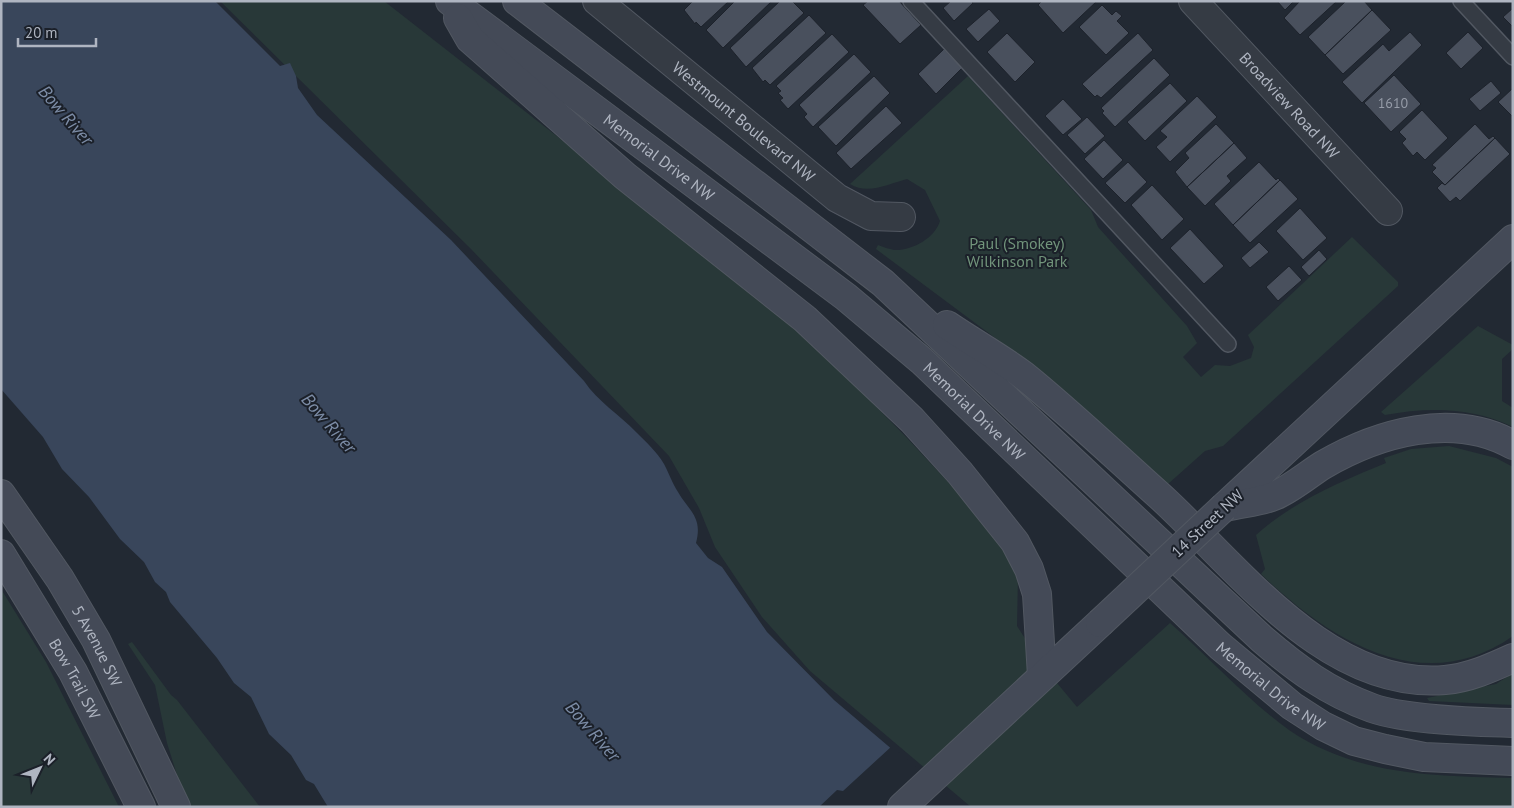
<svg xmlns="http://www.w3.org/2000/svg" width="1514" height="808" font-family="'PT Sans',sans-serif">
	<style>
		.green { fill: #283838 }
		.water { fill: #39465b }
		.pier { fill: #222933 }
		.building { fill: #49505d; stroke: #1d222b }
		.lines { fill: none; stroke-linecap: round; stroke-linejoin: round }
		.lane-casing { stroke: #525862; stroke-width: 18 }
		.street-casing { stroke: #525862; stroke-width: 30 }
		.secondary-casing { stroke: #525862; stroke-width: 30 }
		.lane { stroke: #353b44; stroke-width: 15 }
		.street { stroke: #353b44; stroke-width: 28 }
		.secondary { stroke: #444a57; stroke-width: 28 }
		.secondary-bridge-casing { stroke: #525862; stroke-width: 30; stroke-linecap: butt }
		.secondary-bridge { stroke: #444a57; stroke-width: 28 }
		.labels { text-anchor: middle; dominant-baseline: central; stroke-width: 4; stroke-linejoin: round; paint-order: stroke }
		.number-label { font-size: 14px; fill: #969ca8 }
		.street-label { font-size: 16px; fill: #afb5c1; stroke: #1b2029 }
		.park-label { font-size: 16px; fill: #71947b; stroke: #1b2029 }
		.water-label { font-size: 18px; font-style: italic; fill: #7c8ca6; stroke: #1b2029 }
	</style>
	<rect width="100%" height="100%" fill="#222933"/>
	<path class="green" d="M 220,1 L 384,1 L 572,148 L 779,314 L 835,365 L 907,438 L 963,498 L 1001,547 L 1018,576 L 1017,626 L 1042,665 L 1077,707 L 1170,623 C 1210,658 1246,699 1289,730 C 1356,776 1435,776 1513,778 L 1513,807 L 971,807 L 810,671 L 762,617 L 715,547 L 699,508 L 669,456 L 471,249 Z
		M 968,76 L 1091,210 L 1098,227 L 1187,326 L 1197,343 L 1183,357 L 1201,377 L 1215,365 L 1230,366 L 1251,358 L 1254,347 L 1248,335 L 1352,237 L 1398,282 L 1398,286 L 1223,446 L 1205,451 L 1168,484 L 1054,382 L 876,249 L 878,245 C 883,247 889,249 894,250 C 912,251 935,238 940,221 L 925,190 L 907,179 C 888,184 868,195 850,184 Z
		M 1478,326 L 1513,345 L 1513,349 L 1502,359 L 1502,401 L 1513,408 L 1513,427 C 1473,407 1428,407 1385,415 L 1381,412 Z
		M 1449,446 L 1496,458 L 1513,467 L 1513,636 C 1422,700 1329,639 1261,574 L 1265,569 L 1256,535 C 1292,502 1342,481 1386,463 L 1384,458 L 1411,449 Z
		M 1,589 L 46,662 L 119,807 L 1,807 Z
		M 132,642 L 171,695 L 177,700 L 260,807 L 187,807 L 167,743 L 155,685 L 128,644 Z
		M 1513,673 L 1513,705 L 1429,701 L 1427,698 L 1496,684 Z"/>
	<path class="water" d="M 1,1 L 215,1 L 280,66 L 290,63 L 296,76 L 298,88 L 317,115 L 451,240 L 584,381 C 598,402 619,414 636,432 C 646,442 657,452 664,464 C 669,473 672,483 678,492 C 689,511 703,517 696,543 L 708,558 L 722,567 L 767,632 L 834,700 L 960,807 L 328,807 L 314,784 L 306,780 L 291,755 L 269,734 L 251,697 L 234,683 L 217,658 L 170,602 L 166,592 L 155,582 L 144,562 L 120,539 L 89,497 L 62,469 L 43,437 L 1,389 Z"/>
	<path class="pier" d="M 892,746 L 962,807 L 819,807 L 837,790 L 843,791 Z"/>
	<path class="building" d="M 693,1 L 729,1 L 701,27 L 696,22 L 695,24 L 684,10 Z
		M 735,1 L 772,1 L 723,48 L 706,30 Z
		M 780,1 L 792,1 L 804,13 L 746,67 L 730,48 Z
		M 868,1 L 899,1 L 921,25 L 900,44 L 863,5 Z
		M 951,1 L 971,1 L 973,3 L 954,21 L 943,8 Z
		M 1042,1 L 1097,1 L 1063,33 L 1038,5 Z
		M 1277,1 L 1294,1 L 1285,10 Z
		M 1300,1 L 1337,1 L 1300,35 L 1284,18 Z
		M 1346,1 L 1364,1 L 1372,10 L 1325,55 L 1308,37 Z
		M 1102,5 L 1112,15 L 1116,11 L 1122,16 L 1117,21 L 1129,33 L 1106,55 L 1079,27 Z
		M 1513,8 L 1513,27 L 1503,17 Z
		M 989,9 L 1000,21 L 978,42 L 966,29 Z
		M 1372,10 L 1391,30 L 1343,74 L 1325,55 Z
		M 809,15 L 826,33 L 770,85 L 765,80 L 763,82 L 752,68 Z
		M 1410,32 L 1422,45 L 1362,103 L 1342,82 L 1383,44 L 1389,51 Z
		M 1468,32 L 1483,48 L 1461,69 L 1446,53 Z
		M 1007,33 L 1035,62 L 1015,82 L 987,52 Z
		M 1138,33 L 1153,50 L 1101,98 L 1097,95 L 1095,97 L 1082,84 Z
		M 832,34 L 849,52 L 788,109 L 780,100 L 783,98 L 778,93 L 781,91 L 776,86 Z
		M 944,49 L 962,68 L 936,94 L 918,74 Z
		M 854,54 L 871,72 L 813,127 L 804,117 L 807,114 L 799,105 Z
		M 1154,58 L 1170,75 L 1115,127 L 1102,113 L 1104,111 L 1101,108 Z
		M 1394,75 L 1421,104 L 1391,132 L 1364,103 Z
		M 874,76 L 890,93 L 836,146 L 818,127 Z
		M 1491,81 L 1501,93 L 1480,111 L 1469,99 Z
		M 1170,83 L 1187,101 L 1145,141 L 1127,122 Z
		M 1513,88 L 1513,117 L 1498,102 Z
		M 1197,96 L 1217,117 L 1170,162 L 1156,147 L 1167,137 L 1160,131 Z
		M 1063,99 L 1082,119 L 1063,135 L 1045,116 Z
		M 886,106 L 902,123 L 851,169 L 836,153 Z
		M 1422,110 L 1448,138 L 1425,160 L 1417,152 L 1413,156 L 1402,143 L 1406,139 L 1399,132 Z
		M 1087,117 L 1105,136 L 1085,154 L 1067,135 Z
		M 1216,124 L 1234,143 L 1187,187 L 1175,172 L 1189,158 L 1185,153 Z
		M 1475,124 L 1489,139 L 1493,136 L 1495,138 L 1445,185 L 1432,172 L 1436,168 L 1432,165 Z
		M 1495,138 L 1510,154 L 1460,201 L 1456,197 L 1450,202 L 1437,188 L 1442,183 L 1445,185 Z
		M 1104,140 L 1123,160 L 1103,179 L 1084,159 Z
		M 1234,143 L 1247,158 L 1227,176 L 1231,181 L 1205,206 L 1187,187 Z
		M 1128,162 L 1147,182 L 1125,203 L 1105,183 Z
		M 1259,162 L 1276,180 L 1278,178 L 1280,180 L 1233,225 L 1214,204 Z
		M 1280,180 L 1298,199 L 1250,243 L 1233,225 Z
		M 1152,185 L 1184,219 L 1162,240 L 1131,205 Z
		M 1300,208 L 1327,238 L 1303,260 L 1276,231 Z
		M 1190,229 L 1224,266 L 1204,284 L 1170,248 Z
		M 1259,242 L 1269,252 L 1250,268 L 1241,258 Z
		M 1319,250 L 1327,259 L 1309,276 L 1301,267 Z
		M 1289,266 L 1302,280 L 1278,301 L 1266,287 Z"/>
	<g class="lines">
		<defs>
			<path id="lane" d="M 911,1 L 1228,344
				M 1461,1 L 1513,57"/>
			<g id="street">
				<path id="s1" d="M 597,1 L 837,198 L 871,216 L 901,217"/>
				<path id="s2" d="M 1193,1 L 1388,211"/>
			</g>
			<g id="secondary">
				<path id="s3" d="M 450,1 L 846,297 L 922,361 L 1220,646 L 1292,706 L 1323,726 L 1354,741 L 1385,749 L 1424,757 L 1513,761"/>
				<path d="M 517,1 L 883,283 L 1262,639 C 1297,669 1328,692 1372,708 C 1406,720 1475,722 1513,723"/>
				<path d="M 458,18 L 470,39 L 625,176 L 805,319 L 912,420 L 960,473 L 1015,542 L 1029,569 L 1037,594 L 1042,676"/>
				<path d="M 947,325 C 972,342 999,357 1023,375 C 1069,412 1117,458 1162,498 C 1239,569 1328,690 1445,680 C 1469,678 1491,668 1513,658"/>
				<path id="s4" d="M 1,494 L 60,579 L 96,640 L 176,807"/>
				<path d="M 1224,507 L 1513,239"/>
				<path d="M 1226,507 C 1241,503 1260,502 1274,496 C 1291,489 1307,475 1323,465 C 1378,433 1453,411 1513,445"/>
				<path id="s5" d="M 1,554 L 73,672 L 141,807"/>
				<path d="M 902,807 L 1100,623"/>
			</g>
		</defs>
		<use href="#lane" class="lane-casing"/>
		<use href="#street" class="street-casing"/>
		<use href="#secondary" class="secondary-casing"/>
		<use href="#lane" class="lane"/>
		<use href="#street" class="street"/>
		<use href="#secondary" class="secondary"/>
		<defs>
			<path id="secondary-bridge" d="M 1100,623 L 1224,507"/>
		</defs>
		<use href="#secondary-bridge" class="secondary-bridge-casing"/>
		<use href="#secondary-bridge" class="secondary-bridge"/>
	</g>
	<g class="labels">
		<g class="number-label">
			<text x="1393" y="103">1610</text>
		</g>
		<g class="street-label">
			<text stroke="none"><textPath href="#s2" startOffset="142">Broadview Road NW</textPath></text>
			<text stroke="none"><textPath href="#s1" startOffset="190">Westmount Boulevard NW</textPath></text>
			<text stroke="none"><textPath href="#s3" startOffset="261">Memorial Drive NW</textPath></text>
			<text stroke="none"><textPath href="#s3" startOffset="666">Memorial Drive NW</textPath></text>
			<text transform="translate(1207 523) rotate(-43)">14 Street NW</text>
			<text stroke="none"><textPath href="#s4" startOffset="180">5 Avenue SW</textPath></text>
			<text stroke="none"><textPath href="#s5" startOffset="145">Bow Trail SW</textPath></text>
			<text stroke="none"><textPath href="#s3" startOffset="1071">Memorial Drive NW</textPath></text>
		</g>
		<g class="park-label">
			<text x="1017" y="243">Paul (Smokey)<tspan x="1017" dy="18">Wilkinson Park</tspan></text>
		</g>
		<g class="water-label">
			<text transform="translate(66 115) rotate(49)">Bow River</text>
			<text transform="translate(329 423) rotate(49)">Bow River</text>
			<text transform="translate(593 731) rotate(49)">Bow River</text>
		</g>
	</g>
	<rect width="1514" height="808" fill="none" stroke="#afb5c1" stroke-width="5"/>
	<g transform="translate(40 768) rotate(47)" stroke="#1b2029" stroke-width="4" paint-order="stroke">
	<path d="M0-4L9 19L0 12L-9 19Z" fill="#afb5c1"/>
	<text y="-8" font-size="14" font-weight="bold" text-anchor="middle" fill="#afb5c1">N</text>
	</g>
	<path d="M18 38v8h78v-8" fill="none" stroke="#afb5c1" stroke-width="2.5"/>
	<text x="25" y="38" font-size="15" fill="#afb5c1" stroke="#1b2029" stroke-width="4" paint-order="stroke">20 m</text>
</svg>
